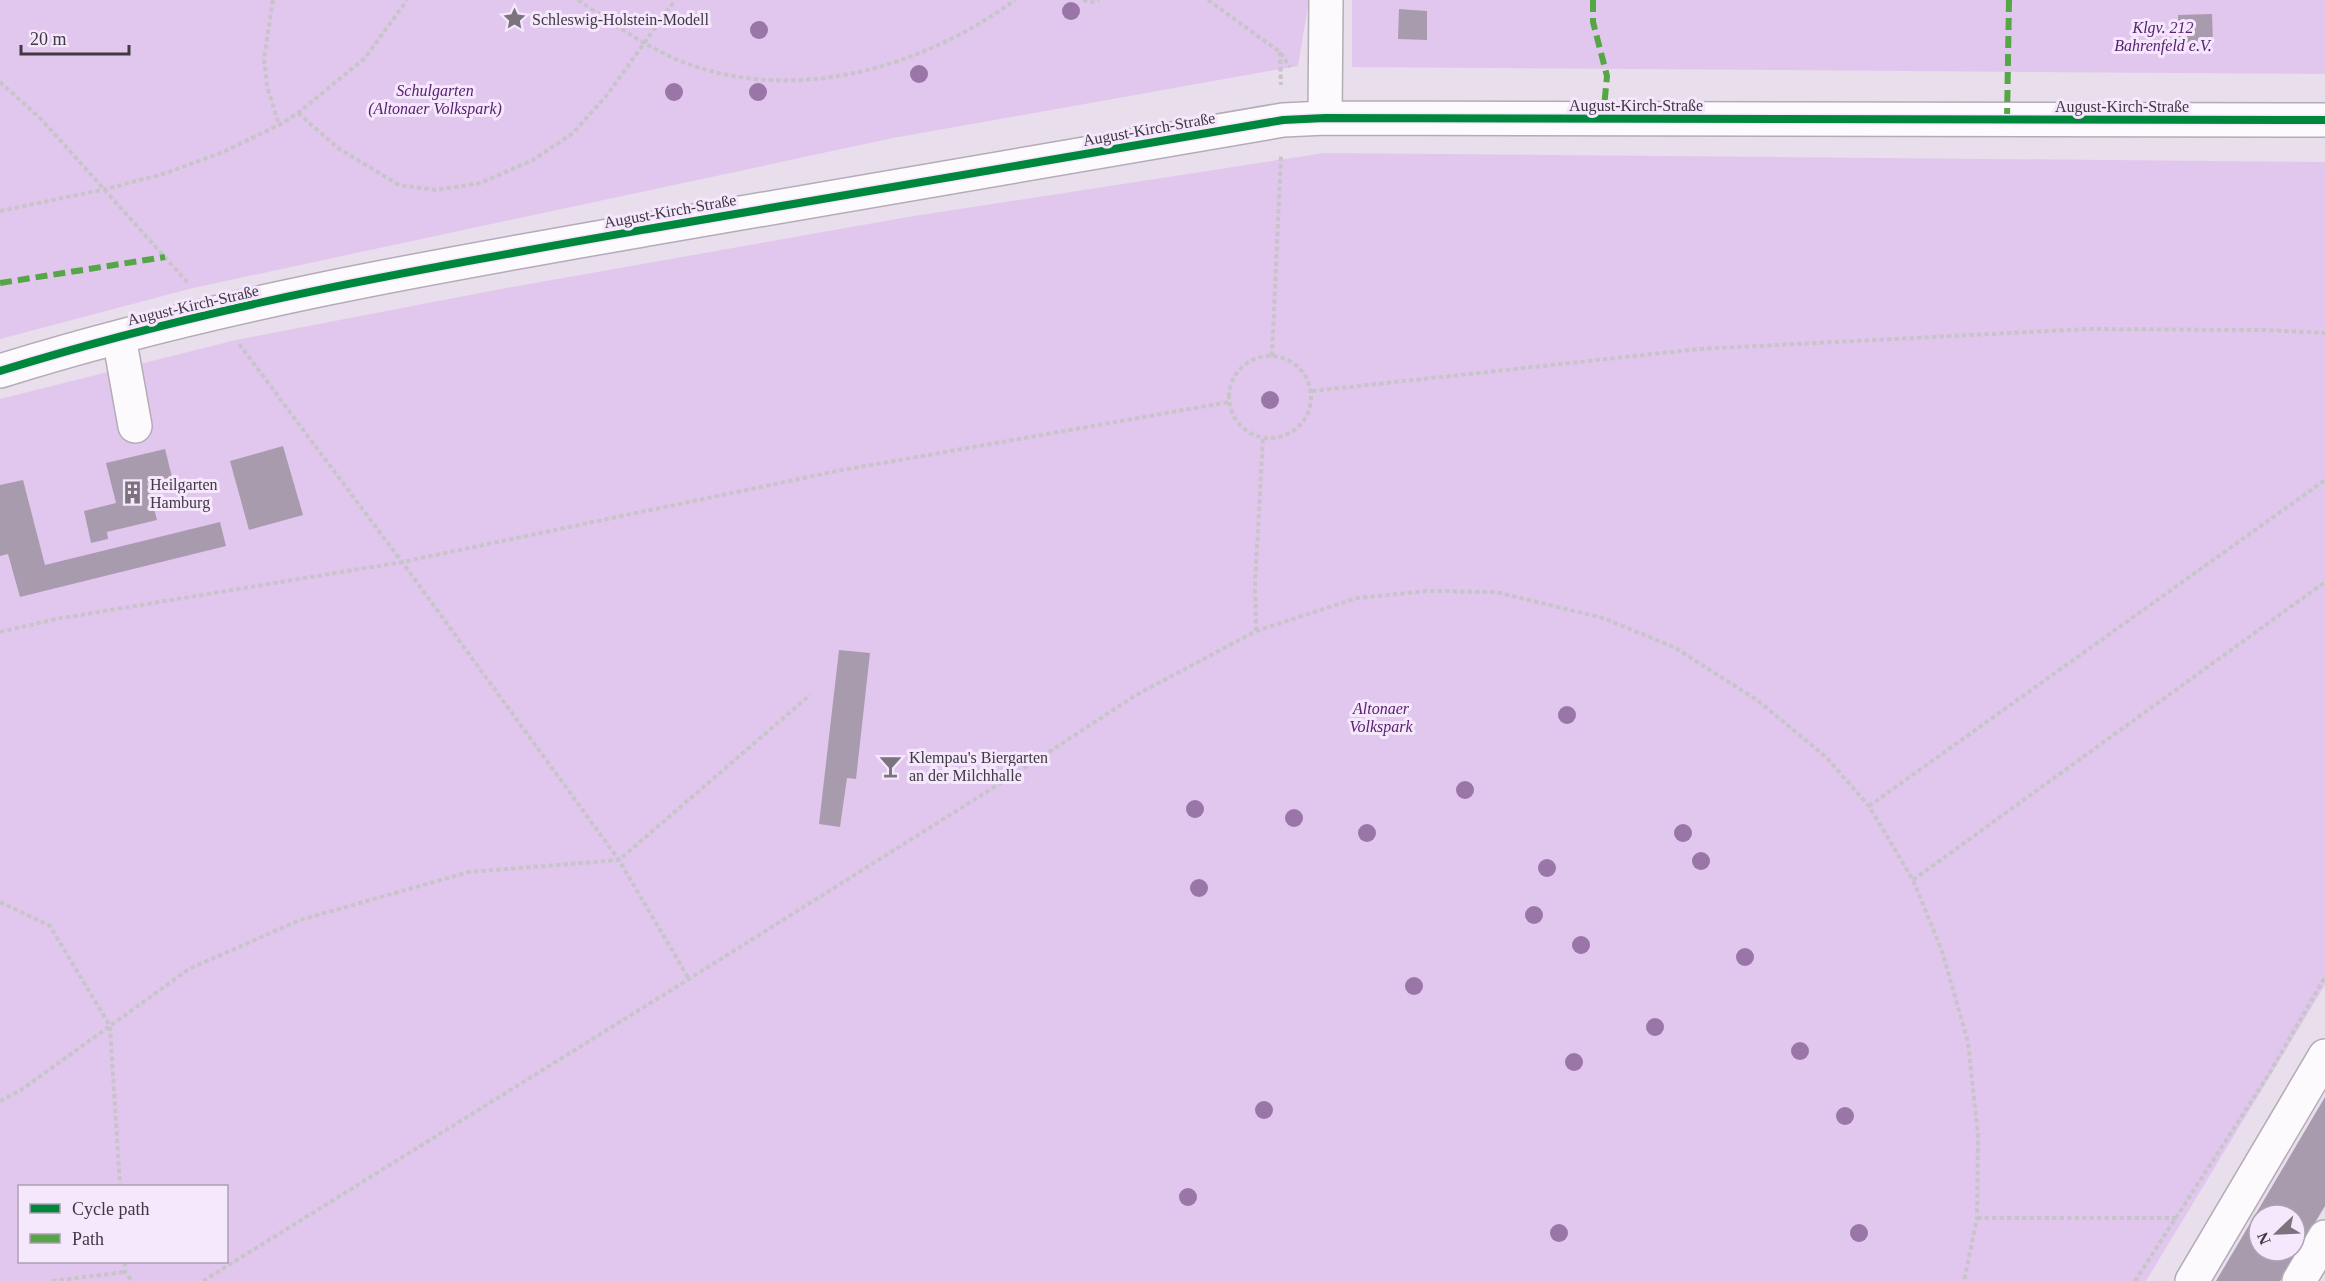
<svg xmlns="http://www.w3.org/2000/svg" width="2325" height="1281" font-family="'Times New Roman',serif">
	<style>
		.green { fill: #e1c7ed; fill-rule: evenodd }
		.building { fill: #a99bae; fill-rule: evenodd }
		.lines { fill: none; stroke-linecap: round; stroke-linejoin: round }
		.minor-casing { stroke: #b3acb7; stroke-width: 36 }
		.path { stroke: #c8c5ca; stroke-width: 4; stroke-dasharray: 4.5 3; stroke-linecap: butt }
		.minor { stroke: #fcfafc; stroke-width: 33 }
		.quiet { stroke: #54a646; stroke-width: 6; stroke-dasharray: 12 6; stroke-linecap: butt }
		.cycleway-casing { stroke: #f5e7fc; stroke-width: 11 }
		.cycleway { stroke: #00873e; stroke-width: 8 }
		.tree { fill: #9a76a8 }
		.labels { text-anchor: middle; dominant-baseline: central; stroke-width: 6; stroke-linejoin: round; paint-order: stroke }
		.poi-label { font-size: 16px; fill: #403943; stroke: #f5e7fc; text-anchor: start }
		.park-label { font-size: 16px; font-style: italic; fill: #5a2071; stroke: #f5e7fc }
		.street-label { font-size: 16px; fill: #403943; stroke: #f5e7fc }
	</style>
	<rect width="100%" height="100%" fill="#e8deec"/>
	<path class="green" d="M 0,0 L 1309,0 L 1298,66 L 893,138 L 193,288 L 0,339 Z
		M 1352,0 L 2325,0 L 2325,74 L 1352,67 Z
		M 1324,153 L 2325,162 L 2325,985 L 2146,1281 L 0,1281 L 0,399 L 236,340 L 501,289 L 908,217 ZM 20,1186 L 226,1186 L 226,1262 L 20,1262 Z"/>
	<path class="building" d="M 1399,9 L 1427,11 L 1427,40 L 1398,39 Z
		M 2212,14 L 2213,42 L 2178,43 L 2178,15 Z
		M 283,446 L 303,515 L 249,530 L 230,461 Z
		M 165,449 L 172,477 L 147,483 L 157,520 L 107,532 L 108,539 L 91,543 L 84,511 L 116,503 L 106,463 Z
		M 23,480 L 45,565 L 220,522 L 226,546 L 20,597 L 8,554 L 0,556 L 0,485 Z
		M 839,650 L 870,653 L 856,779 L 847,778 L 840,827 L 819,824 Z
		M 2325,1097 L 2325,1206 L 2280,1281 L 2216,1281 ZM 2259,1215 L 2295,1215 L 2295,1251 L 2259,1251 Z"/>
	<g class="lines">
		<defs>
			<path id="minor" d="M 1325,118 L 1326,0
				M 119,337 L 135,426
				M 0,371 C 211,305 430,267 648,229 C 859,192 1071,156 1283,120 L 1325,118 L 2325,120
				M 2192,1281 L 2325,1056
				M 2299,1281 L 2325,1237"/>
		</defs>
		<use href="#minor" class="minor-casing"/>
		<path class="path" d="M 273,0 L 264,58 L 267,86 L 279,125
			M 578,0 C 616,25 653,53 697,67 C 805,102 926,65 1015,0
			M 1083,0 L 1091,2 L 1099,0
			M 1208,0 L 1280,52 L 1290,67
			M 1280,52 L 1281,85
			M 0,82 L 42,120 L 188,283
			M 298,113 L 338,148 L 399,185 L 436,190 L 480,183 L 533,160 L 573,133 L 607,95 L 675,0
			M 0,211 L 106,189 L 166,173 L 223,152 L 279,125 L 298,113 L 365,58 L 407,0
			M 239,344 L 402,562 L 619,860 L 689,979
			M 1272,356 L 1281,155
			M1229 397a41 41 0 1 1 82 0a41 41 0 1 1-82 0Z
			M 1312,391 L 1699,349 L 2087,329 L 2265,330 L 2325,333
			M 1256,631 L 1255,584 L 1263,438
			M 0,632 L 56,619 L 402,562 L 837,471 L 1229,402
			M 1869,806 L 2325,480
			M 1913,880 L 2325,582
			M 0,902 L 50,926 L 110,1026 L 120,1186
			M 0,1101 L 21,1090 L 189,969 L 300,920 L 469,872 L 619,860 L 810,695
			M 1977,1218 L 2176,1218
			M 125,1262 L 125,1272 L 132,1281
			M 52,1281 L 125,1272
			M 203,1281 L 689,979 L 1023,769 L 1136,695 L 1256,631 L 1357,598 L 1428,591 L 1496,592 L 1603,618 L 1674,647 L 1757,700 L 1826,757 L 1869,806 L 1913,880 L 1942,951 L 1968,1042 L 1978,1135 L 1977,1218 L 1964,1281
			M 2135,1281 L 2269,1074 L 2325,977"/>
		<use href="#minor" class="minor"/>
		<path class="quiet" d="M 1593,0 L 1593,22 L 1607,76 L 1603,118
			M 2007,120 L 2009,0
			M 0,283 L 165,257"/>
		<defs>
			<path id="cycleway" d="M 0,371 C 211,305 430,267 648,229 C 859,192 1071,156 1283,120 L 1325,118 L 2325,120"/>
		</defs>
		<use href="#cycleway" class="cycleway-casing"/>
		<use href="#cycleway" class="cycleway"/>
	</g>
	<g class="tree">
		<circle cx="1071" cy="11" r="9"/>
		<circle cx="759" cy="30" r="9"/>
		<circle cx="919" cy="74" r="9"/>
		<circle cx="674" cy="92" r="9"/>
		<circle cx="758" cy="92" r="9"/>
		<circle cx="1270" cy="400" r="9"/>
		<circle cx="1567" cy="715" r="9"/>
		<circle cx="1465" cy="790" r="9"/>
		<circle cx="1195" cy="809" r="9"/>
		<circle cx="1294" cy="818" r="9"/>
		<circle cx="1367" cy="833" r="9"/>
		<circle cx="1683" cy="833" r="9"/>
		<circle cx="1701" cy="861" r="9"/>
		<circle cx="1547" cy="868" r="9"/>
		<circle cx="1199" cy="888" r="9"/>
		<circle cx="1534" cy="915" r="9"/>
		<circle cx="1581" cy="945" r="9"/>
		<circle cx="1745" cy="957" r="9"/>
		<circle cx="1414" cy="986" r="9"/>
		<circle cx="1655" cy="1027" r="9"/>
		<circle cx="1800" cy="1051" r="9"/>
		<circle cx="1574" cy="1062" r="9"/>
		<circle cx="1264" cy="1110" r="9"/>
		<circle cx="1845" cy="1116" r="9"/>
		<circle cx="1188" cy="1197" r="9"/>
		<circle cx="1559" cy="1233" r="9"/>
		<circle cx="1859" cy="1233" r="9"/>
	</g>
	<defs>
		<symbol id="sight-bare" viewBox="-9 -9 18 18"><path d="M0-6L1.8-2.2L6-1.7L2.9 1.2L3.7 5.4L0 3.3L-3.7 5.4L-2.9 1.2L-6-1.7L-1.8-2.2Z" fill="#7b737e" stroke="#f5e7fc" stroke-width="2.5" paint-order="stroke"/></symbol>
		<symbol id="building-bare" viewBox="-9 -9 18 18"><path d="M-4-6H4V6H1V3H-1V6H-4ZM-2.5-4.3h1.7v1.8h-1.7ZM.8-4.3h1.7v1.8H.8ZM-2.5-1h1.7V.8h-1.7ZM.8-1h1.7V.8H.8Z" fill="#7b737e" stroke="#f5e7fc" stroke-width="2.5" paint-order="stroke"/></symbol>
		<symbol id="bar-bare" viewBox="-9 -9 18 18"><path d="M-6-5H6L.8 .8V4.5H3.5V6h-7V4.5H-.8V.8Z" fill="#7b737e" stroke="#f5e7fc" stroke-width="2.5" paint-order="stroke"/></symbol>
	</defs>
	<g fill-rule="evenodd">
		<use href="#sight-bare" x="498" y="2" width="33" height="33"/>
		<use href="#building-bare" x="116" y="476" width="33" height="33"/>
		<use href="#bar-bare" x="874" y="750" width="33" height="33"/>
	</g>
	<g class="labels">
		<g class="poi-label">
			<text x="532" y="19">Schleswig-Holstein-Modell</text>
			<text x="150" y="484">Heilgarten<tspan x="150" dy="18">Hamburg</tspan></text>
			<text x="909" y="757">Klempau's Biergarten<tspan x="909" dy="18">an der Milchhalle</tspan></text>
		</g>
		<g class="park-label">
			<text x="2163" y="27">Klgv. 212<tspan x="2163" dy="18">Bahrenfeld e.V.</tspan></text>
			<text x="435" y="90">Schulgarten<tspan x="435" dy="18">(Altonaer Volkspark)</tspan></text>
			<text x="1381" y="708">Altonaer<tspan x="1381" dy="18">Volkspark</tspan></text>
		</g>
		<g class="street-label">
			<text x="1636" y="105">August-Kirch-Straße</text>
			<text x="2122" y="106">August-Kirch-Straße</text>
			<text transform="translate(1149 129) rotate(-10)">August-Kirch-Straße</text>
			<text transform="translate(670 211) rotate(-10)">August-Kirch-Straße</text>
			<text transform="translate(193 305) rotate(-13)">August-Kirch-Straße</text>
		</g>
	</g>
	<rect x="18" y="1185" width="210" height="78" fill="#f5e7fc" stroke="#ada1b2" stroke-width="1.5"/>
	<rect x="30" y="1204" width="30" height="9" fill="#00873e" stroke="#ada1b2" stroke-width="1.5"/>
	<text x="72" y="1215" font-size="18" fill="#403943">Cycle path</text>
	<rect x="30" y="1234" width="30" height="9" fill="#54a646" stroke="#ada1b2" stroke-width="1.5"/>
	<text x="72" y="1245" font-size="18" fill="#403943">Path</text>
	<g transform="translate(2277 1233) rotate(247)"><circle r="28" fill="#f5e7fc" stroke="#ada1b2" stroke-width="1.5"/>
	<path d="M0-4.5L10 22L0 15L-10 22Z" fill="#7b737e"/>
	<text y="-9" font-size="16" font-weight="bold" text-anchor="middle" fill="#403943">N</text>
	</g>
	<path d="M21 45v9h108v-9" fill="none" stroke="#403943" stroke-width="3"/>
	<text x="30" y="45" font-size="18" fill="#403943" stroke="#f5e7fc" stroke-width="4.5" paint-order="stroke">20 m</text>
</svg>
